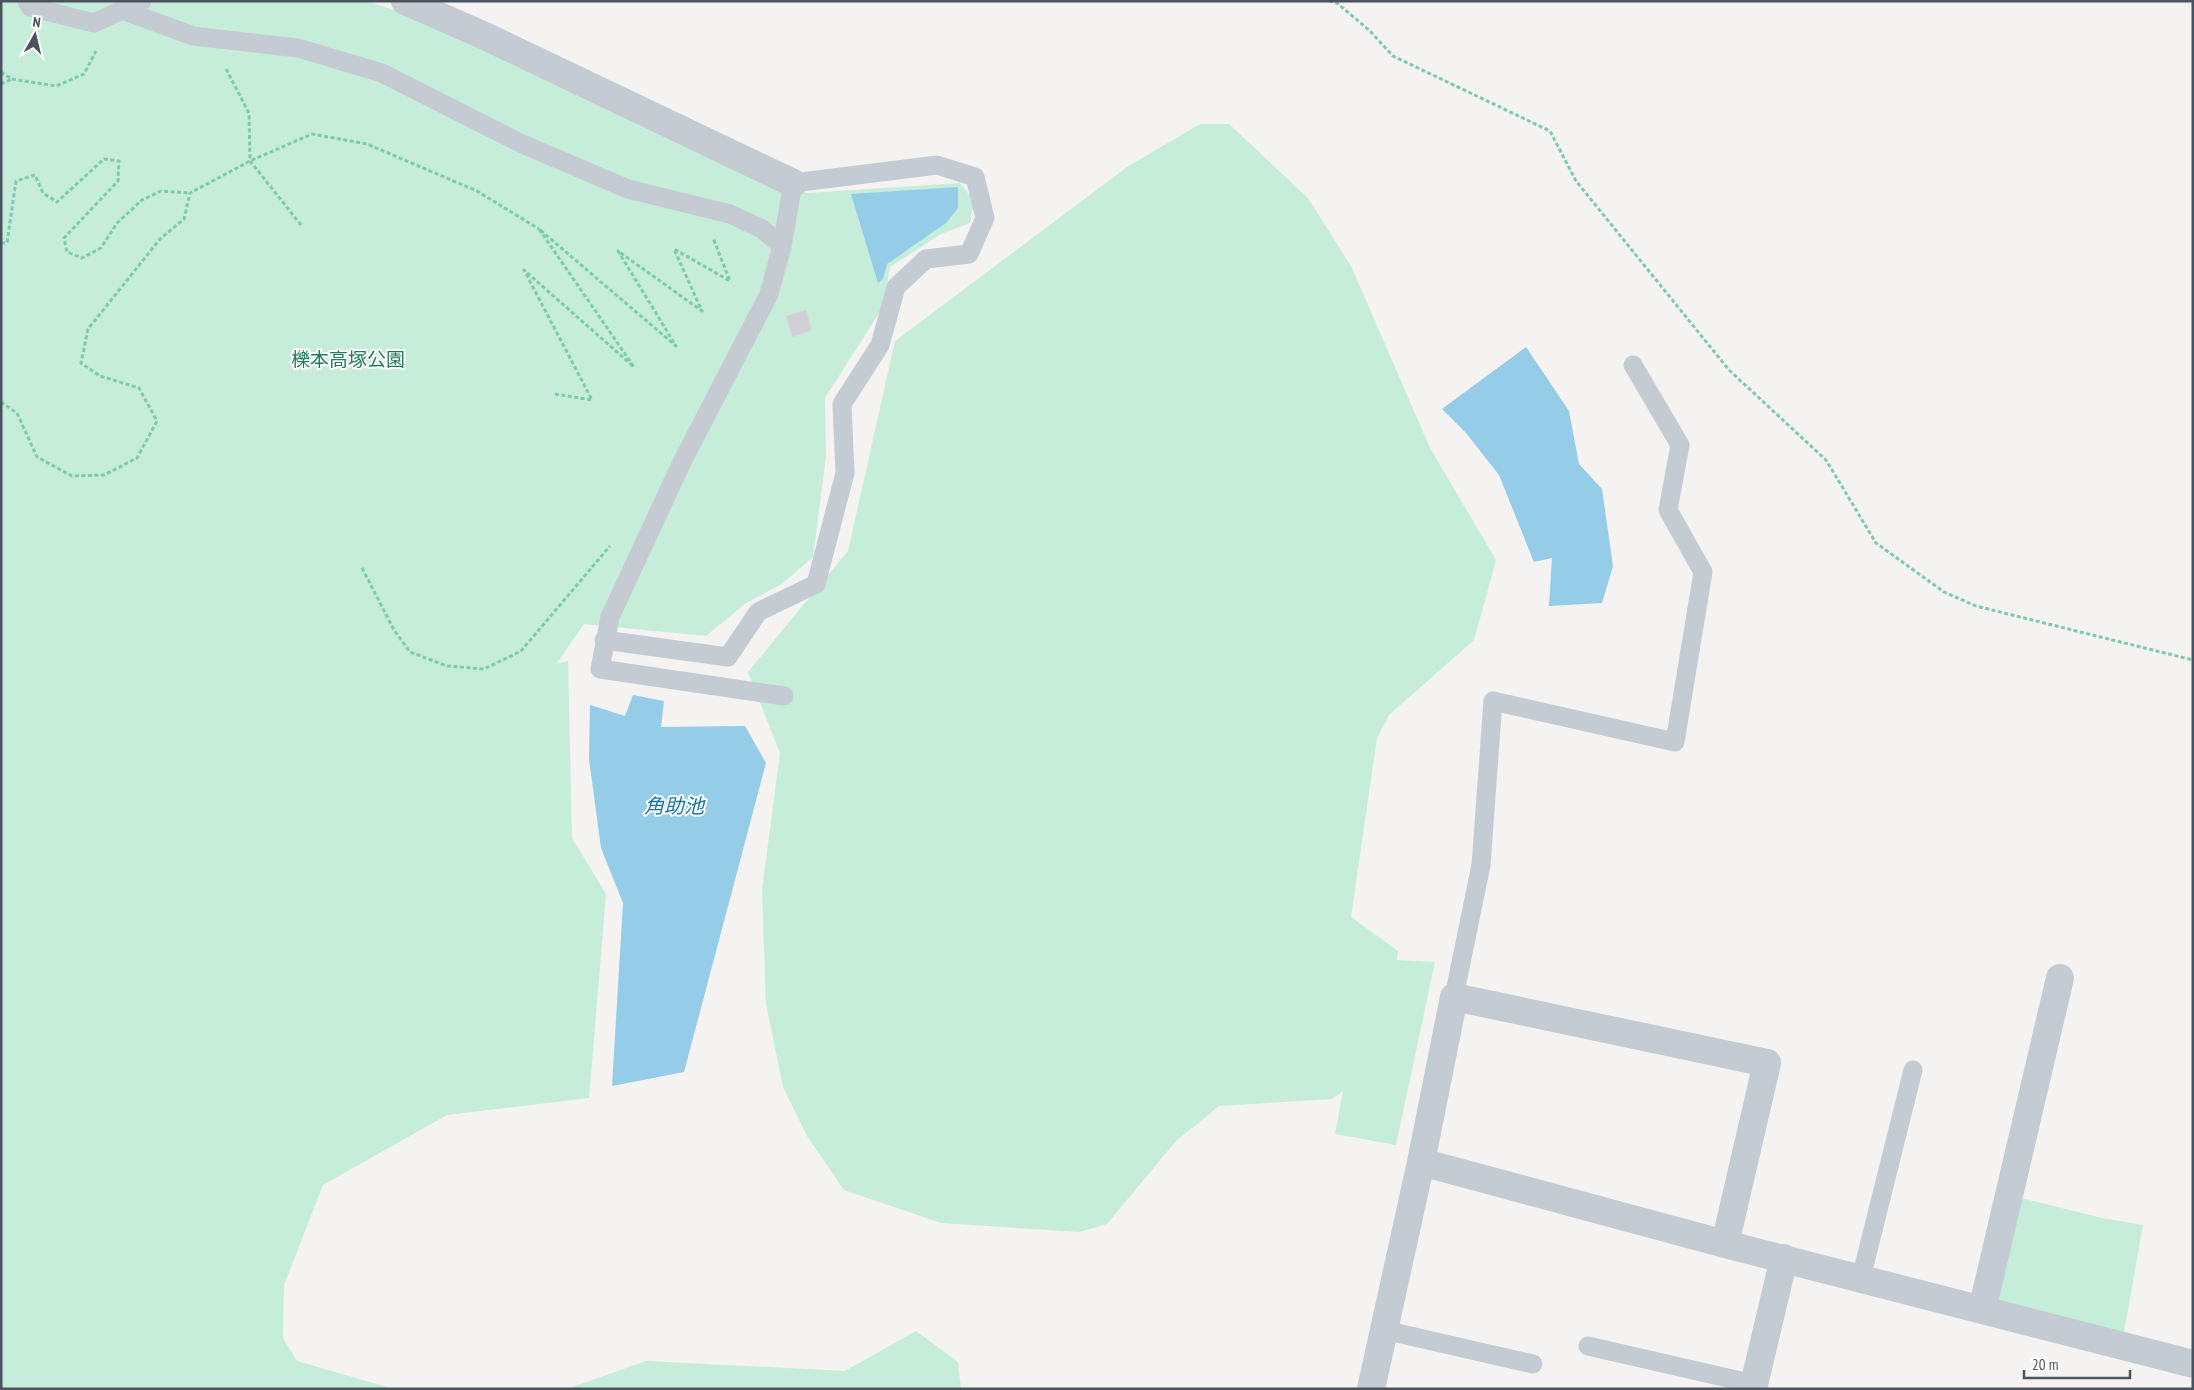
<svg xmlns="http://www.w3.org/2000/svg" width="2194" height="1390" font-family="'PT Sans Narrow','Noto Sans JP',sans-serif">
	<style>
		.green { fill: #c5edda }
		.water { fill: #95cce7 }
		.building { fill: #d0d1d6; stroke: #d7d8dd }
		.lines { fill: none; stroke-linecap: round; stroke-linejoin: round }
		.path { stroke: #7fcaae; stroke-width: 3; stroke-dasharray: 4 2.5; stroke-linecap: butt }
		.lane { stroke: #c4cbd2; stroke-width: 19 }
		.street { stroke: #c4cbd2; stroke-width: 28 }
		.labels { text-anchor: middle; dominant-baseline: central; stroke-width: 4; stroke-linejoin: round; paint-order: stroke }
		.park-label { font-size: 19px; fill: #1e7d5a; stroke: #fff }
		.water-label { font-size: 20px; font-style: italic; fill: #1676a6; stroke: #fff }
	</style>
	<rect width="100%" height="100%" fill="#f4f3f2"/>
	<path class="green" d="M 1,1 L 367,1 L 434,23 L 745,170 L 807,193 L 960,183 L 974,201 L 970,223 L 941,234 L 890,267 L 883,307 L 825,398 L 826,457 L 813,557 L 782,584 L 746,603 L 706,636 L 584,624 L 556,664 L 568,661 L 572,838 L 606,894 L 589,1098 L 447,1115 L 323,1185 L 284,1285 L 283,1338 L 297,1361 L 394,1389 L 1,1389 Z
		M 1200,124 L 1229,124 L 1308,198 L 1352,268 L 1430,448 L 1496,560 L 1474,640 L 1389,715 L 1377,738 L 1351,917 L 1398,951 L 1397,960 L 1435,962 L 1396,1145 L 1335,1134 L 1343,1091 L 1332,1099 L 1219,1106 L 1176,1141 L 1107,1224 L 1079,1232 L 941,1223 L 844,1190 L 807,1136 L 783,1087 L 766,1004 L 762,890 L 780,753 L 748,672 L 848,551 L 895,341 L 1127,167 Z
		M 2013,1196 L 2102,1218 L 2143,1225 L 2123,1338 L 1988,1307 Z
		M 916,1331 L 958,1362 L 961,1389 L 567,1389 L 646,1361 L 845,1371 Z"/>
	<path class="water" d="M 958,187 L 958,208 L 946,223 L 887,264 L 883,279 L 878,283 L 851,194 Z
		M 1526,347 L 1569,411 L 1579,464 L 1602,489 L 1613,566 L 1602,603 L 1549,606 L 1552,558 L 1534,562 L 1499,475 L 1466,433 L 1442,409 Z
		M 633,695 L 664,701 L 661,727 L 745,726 L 766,763 L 684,1072 L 612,1086 L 623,903 L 601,848 L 589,759 L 590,705 L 625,716 Z"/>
	<path class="building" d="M 806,310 L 812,330 L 792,337 L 786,316 Z"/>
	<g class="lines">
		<path class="path" d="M 1329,1 L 1337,3 L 1369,30 L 1393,56 L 1550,131 L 1576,181 L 1729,370 L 1826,460 L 1876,543 L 1944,592 L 1976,606 L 2193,660
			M 226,69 L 249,113 L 250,161 L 301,225
			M 1,72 L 12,79 L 56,86 L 84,74 L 96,51
			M 1,84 L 12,79
			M 1,243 L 7,243 L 16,181 L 35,175 L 43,193 L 57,202 L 104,159 L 119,161 L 118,181 L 64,238 L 67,252 L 82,258 L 101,248 L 117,223 L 142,200 L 161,191 L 190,193
			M 555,394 L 592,400 L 524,270 L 634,367 L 539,229 L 676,346 L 618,251 L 702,311 L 674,249 L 730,281 L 713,238
			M 1,402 L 17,413 L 37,457 L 72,476 L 104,475 L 137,458 L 157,421 L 139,388 L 100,376 L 81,363 L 88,329 L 160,239 L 184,219 L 190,193 L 250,161 L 312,134 L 367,144 L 477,191 L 539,229
			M 362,568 L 394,630 L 410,652 L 447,666 L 484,669 L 521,651 L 610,546"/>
		<path class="lane" d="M 27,1 L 30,7 L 94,23 L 142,1
			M 125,11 L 193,36 L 298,48 L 382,73 L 520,143 L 628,189 L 730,214 L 762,229 L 782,246 L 793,183 L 937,165 L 975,177 L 985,218 L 969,254 L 926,259 L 896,287 L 880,345 L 842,404 L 845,473 L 816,584 L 758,612 L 728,657 L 604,640
			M 782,246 L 769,294 L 682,462 L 610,617 L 600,669 L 784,696
			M 1454,997 L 1481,865 L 1493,701 L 1675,742 L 1703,572 L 1668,510 L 1680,445 L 1633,365
			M 1861,1278 L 1913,1070
			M 1384,1330 L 1533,1364
			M 1588,1346 L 1754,1384"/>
		<path class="street" d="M 405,1 L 485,36 L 793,183
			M 1421,1162 L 1454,997 L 1767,1063 L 1725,1244
			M 1982,1310 L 2060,978
			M 1371,1389 L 1421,1162 L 1725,1244 L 2193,1364
			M 1753,1389 L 1784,1258"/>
	</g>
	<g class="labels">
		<g class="park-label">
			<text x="348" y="359">櫟本高塚公園</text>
		</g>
		<g class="water-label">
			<text x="674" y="806">角助池</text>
		</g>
	</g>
	<rect width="2194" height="1390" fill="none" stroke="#4b535f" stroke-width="5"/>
	<g transform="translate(35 35) rotate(8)" stroke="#ffffff" stroke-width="4" paint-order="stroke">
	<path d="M0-4L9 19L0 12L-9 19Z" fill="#4b535f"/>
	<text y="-8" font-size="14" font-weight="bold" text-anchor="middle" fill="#4b535f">N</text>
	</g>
	<path d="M2024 1370v8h106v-8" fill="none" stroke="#4b535f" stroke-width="2.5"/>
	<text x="2032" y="1370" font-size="15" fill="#4b535f" stroke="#ffffff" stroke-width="4" paint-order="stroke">20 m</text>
</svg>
